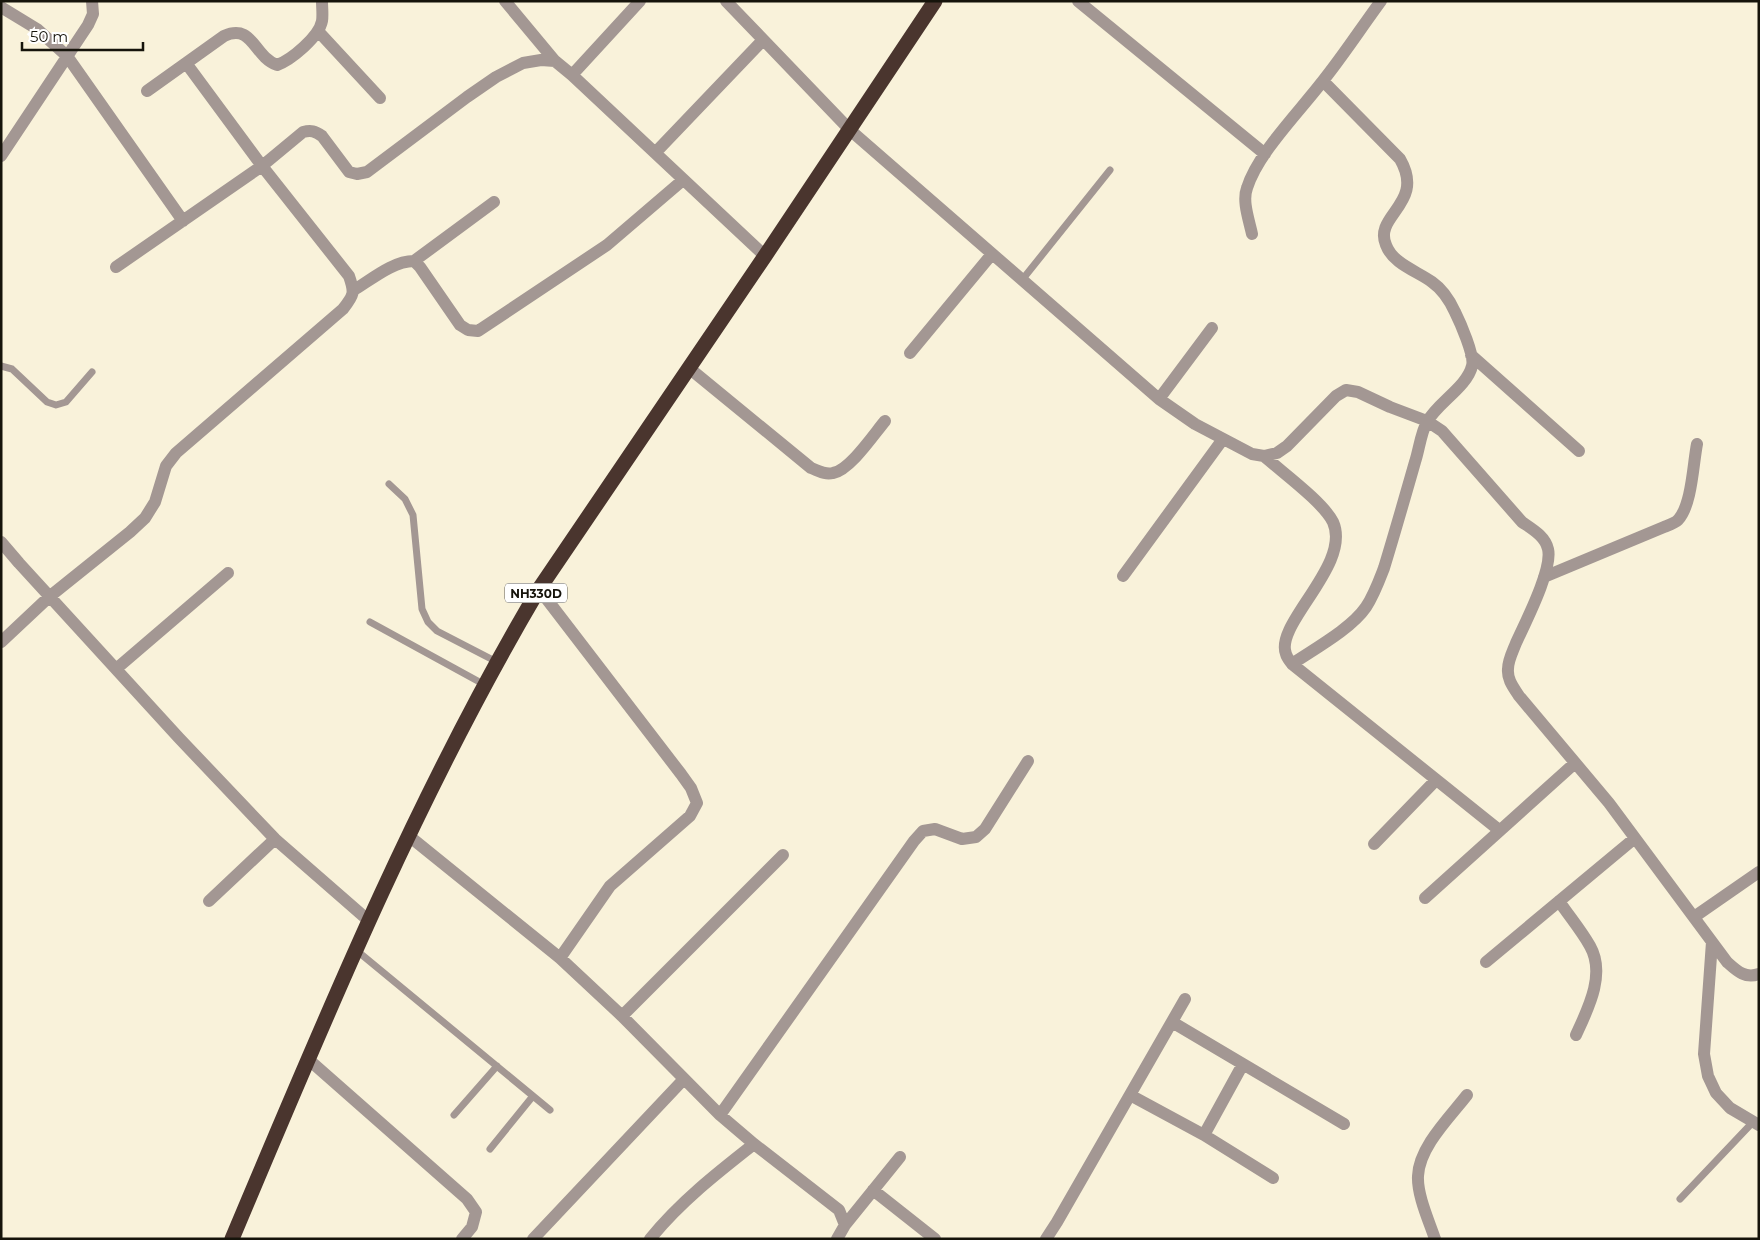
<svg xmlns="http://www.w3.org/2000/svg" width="1760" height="1240" font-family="Montserrat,sans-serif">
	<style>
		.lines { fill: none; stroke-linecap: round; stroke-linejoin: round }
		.lane { stroke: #a39793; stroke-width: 7 }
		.street { stroke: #a39793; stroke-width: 12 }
		.highway { stroke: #4a352e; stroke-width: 15 }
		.labels { text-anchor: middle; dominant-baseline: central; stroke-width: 4; stroke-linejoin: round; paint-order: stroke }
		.shield { fill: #fff; stroke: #5c5a54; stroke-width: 1 }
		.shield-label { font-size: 12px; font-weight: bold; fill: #16140b }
	</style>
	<rect width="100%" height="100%" fill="#f9f2da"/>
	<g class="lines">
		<path class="lane" d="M 1022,280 L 1110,170
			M 1,366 L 12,369 L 47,402 L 56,405 L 66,402 L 92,372
			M 389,484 L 405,499 L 413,515 L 422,609 L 428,622 L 437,631 L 497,662
			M 370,622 L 485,685
			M 356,950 L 550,1110
			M 454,1115 L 497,1066
			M 490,1149 L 533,1096
			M 1680,1199 L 1753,1122"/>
		<path class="street" d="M 505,1 L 555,61
			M 726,1 L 850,130 L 1159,399 L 1195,424 L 1252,454 L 1264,456 L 1277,453 L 1287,446 L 1336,396 L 1346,390 L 1358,392 L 1390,407 L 1427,421 L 1442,431 L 1522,522 C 1532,529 1545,536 1548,549 C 1553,569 1525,623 1516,643 C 1513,651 1508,660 1508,669 C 1507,680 1514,688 1519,696 L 1609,803 L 1727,962 C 1737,971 1745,979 1759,974
			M 1078,1 L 1265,154
			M 1,7 L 37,29 L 67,56 L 183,221
			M 318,31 L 380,98
			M 572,75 L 640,1
			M 147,91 L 224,36 C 253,23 253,56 277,65 C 291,60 319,37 322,21 C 323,15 322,8 322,1
			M 655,153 L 763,40
			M 1,156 L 88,25 L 93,14 L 92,1
			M 1252,234 C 1249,220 1242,201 1247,188 C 1258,153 1299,112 1322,82 C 1343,56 1361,28 1381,1
			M 414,261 L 494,202
			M 116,267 L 262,166 L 303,132 C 311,130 315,131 322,136 L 349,172 L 357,174 L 367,172 L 467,97 L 496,77 L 523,63 L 541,60 L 555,61 L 572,75 L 765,256
			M 354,290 C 372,279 393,261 414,261 L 420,267 L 460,325 L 468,330 L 478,331 L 607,245 L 683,180
			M 910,353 L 992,254
			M 1471,355 L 1579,451
			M 689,368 L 811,468 C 819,471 825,475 833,473 C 850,470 874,434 885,421
			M 1159,399 L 1212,328
			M 1264,456 C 1283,473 1323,502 1333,522 C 1352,565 1274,624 1286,654 C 1287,658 1290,661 1292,664 L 1499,830
			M 1,542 L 19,563 L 179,738 L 275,839 L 369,921
			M 1123,576 L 1223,439
			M 1544,577 L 1664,527 C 1669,525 1675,523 1678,520 C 1692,505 1693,464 1697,444
			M 539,589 L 681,774 L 691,788 L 697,803 L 690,816 L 610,886 L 560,958
			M 1,642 L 49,597 L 130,532 L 145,518 L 155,502 L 166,466 L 176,453 L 343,309 C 354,295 355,293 349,276 L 262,166 L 186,63
			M 1292,664 C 1314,649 1351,629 1366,607 C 1374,595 1379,581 1384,568 C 1395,532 1405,497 1415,462 C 1419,450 1421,432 1427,422 C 1437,403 1467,387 1472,366 C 1475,356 1460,322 1455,312 C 1450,301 1442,289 1432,282 C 1417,271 1393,264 1386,245 C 1373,215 1426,204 1400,159 L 1323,81
			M 116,669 L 228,573
			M 409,836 L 560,958 L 622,1016 L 720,1115 L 754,1144 L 839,1210 L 845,1225 L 837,1239
			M 1374,844 L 1436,780
			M 1425,898 L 1575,763
			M 209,901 L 275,839
			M 1559,901 C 1569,916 1581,930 1590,946 C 1606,974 1588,1009 1576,1035
			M 1694,917 L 1759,872
			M 1712,942 L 1704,1054 L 1708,1076 L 1716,1093 L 1730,1108 L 1759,1125
			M 1486,962 L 1635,838
			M 622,1016 L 783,855
			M 1172,1022 L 1344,1124
			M 308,1059 L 467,1199 L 476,1212 L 472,1227 L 462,1239
			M 1130,1095 L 1204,1135 L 1273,1178
			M 720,1115 L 914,841 L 923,831 L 935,829 L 962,839 L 976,837 L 985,829 L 1028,761
			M 1204,1135 L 1243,1064
			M 873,1190 L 935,1239
			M 845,1225 L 900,1157
			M 533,1239 L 684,1079
			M 650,1239 C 680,1202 717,1173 754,1144
			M 1046,1239 L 1057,1222 L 1185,999
			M 1435,1239 C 1429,1221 1417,1195 1418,1176 C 1419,1147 1450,1117 1467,1095"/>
		<path class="highway" d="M 232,1239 C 325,1018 417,795 539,589 L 765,256 L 935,1"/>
	</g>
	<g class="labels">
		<rect class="shield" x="505" y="583.5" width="62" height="19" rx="4"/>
		<g class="shield-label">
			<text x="536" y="593">NH330D</text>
		</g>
	</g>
	<rect width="1760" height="1240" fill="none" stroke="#16140b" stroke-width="5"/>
	<path d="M22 42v8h121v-8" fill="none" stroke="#16140b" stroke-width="2.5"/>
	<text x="30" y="42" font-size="15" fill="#16140b" stroke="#ffffff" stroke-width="4" paint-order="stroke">50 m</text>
</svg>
